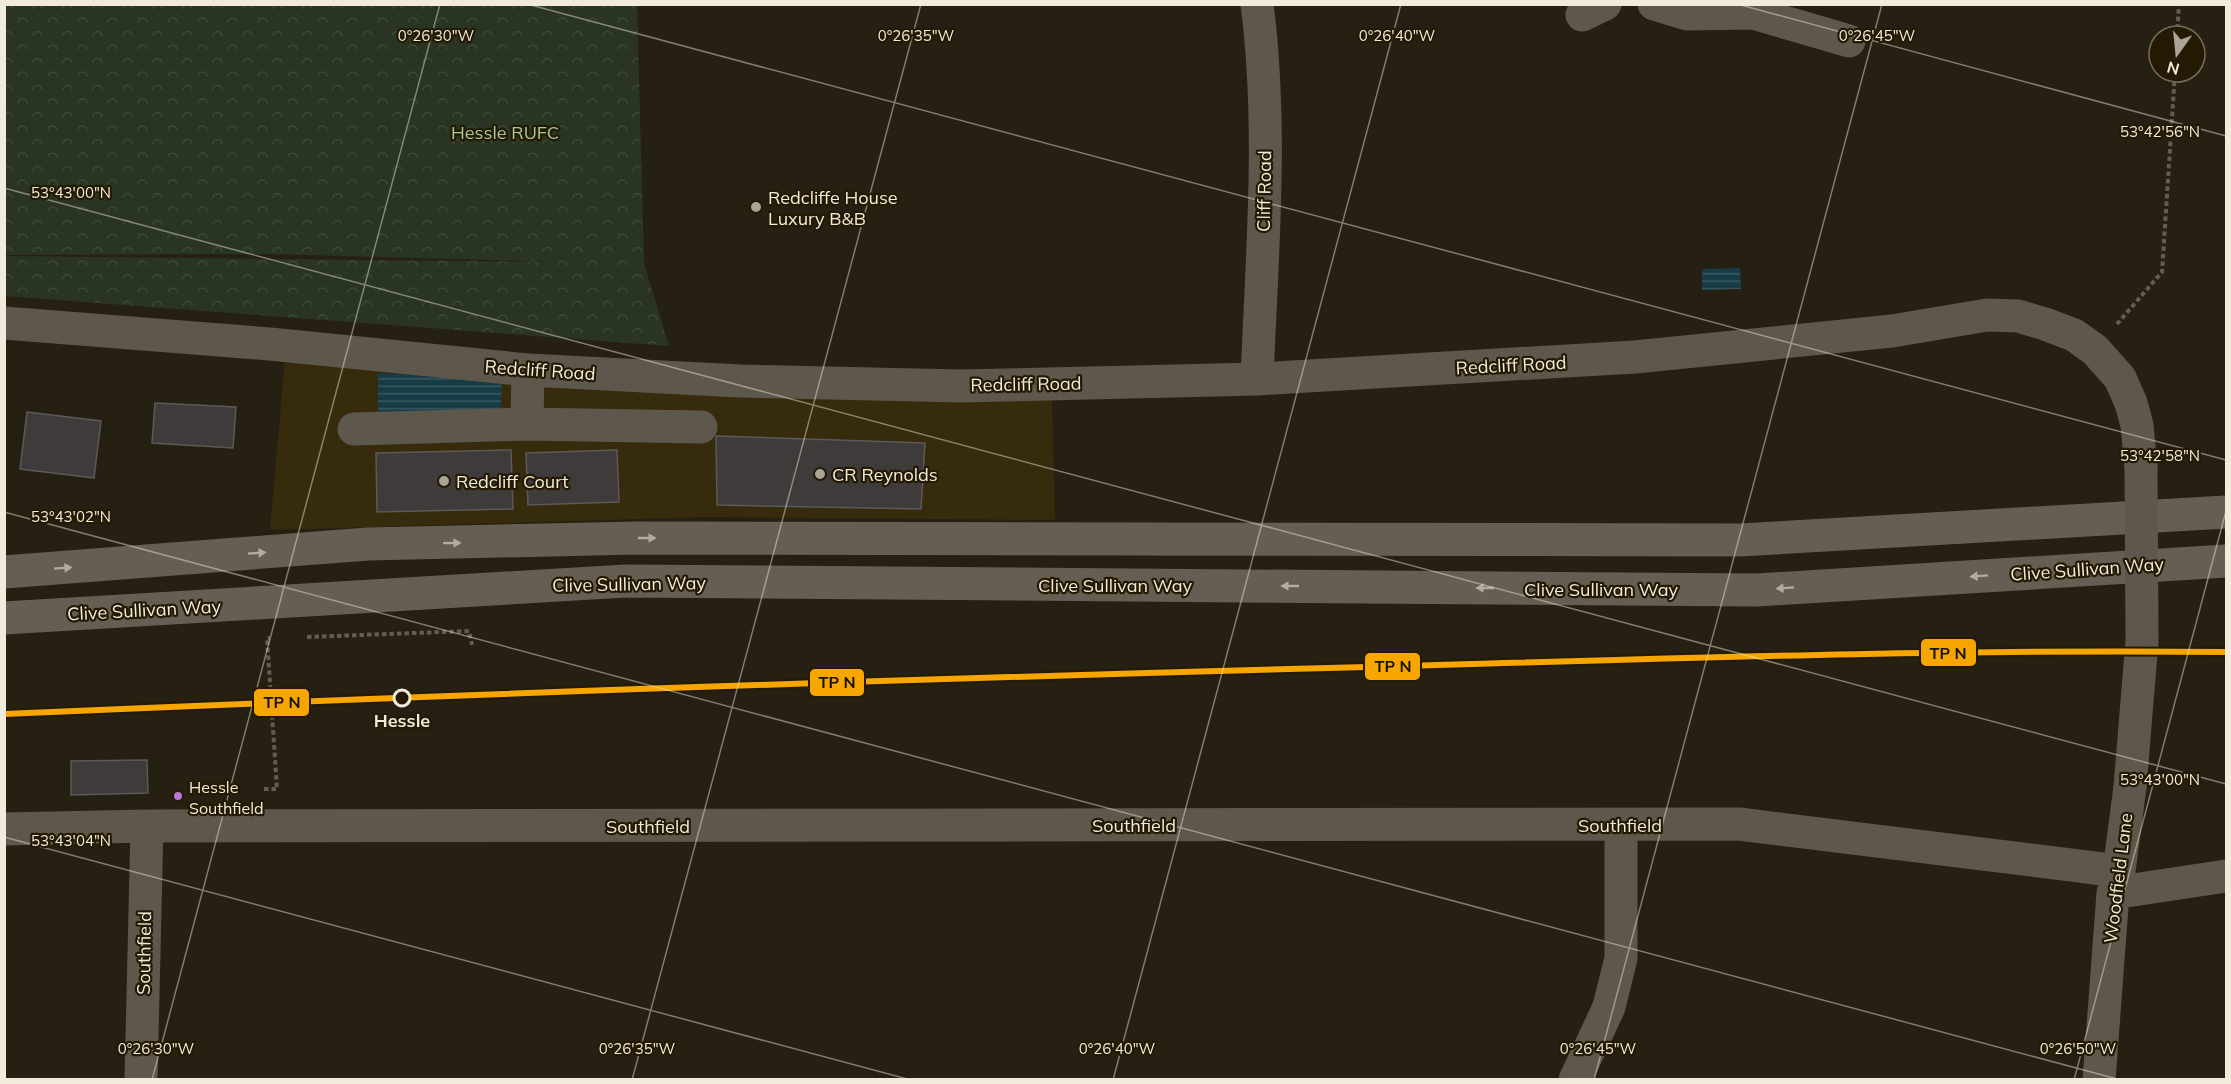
<svg xmlns="http://www.w3.org/2000/svg" width="2231" height="1084" font-family="Mulish,sans-serif">
	<style>
		.built { fill: #372b0d }
		.forest { fill: url(#forest-crowns) }
		.water { fill: url(#water-rules) }
		.building { fill: #3f3b3b; stroke: #5c5958; stroke-width: 1.5 }
		.lines { fill: none; stroke-linecap: round; stroke-linejoin: round }
		.path { stroke: #625c51; stroke-width: 4; stroke-dasharray: 4.5 3; stroke-linecap: butt }
		.minor { stroke: #5d574c; stroke-width: 33 }
		.highway { stroke: #665e52; stroke-width: 33 }
		.minor-bridge { stroke: #5d574c; stroke-width: 33 }
		.rail-1-casing { stroke: #241a03; stroke-width: 10 }
		.rail-1 { stroke: #f7a600; stroke-width: 6 }
		.oneway { fill: #b2ac9e }
		.ticks { fill: none; stroke: #f1ebdc; stroke-width: 1.5; stroke-opacity: 0.45 }
		.poi-dot { fill: #aaa496; stroke: #241a03; stroke-width: 2 }
		.stop-dot { fill: #241a03; stroke: #f1ebdc; stroke-width: 3 }
		.bus-dot { fill: #ba77d6; stroke: #241a03; stroke-width: 2 }
		.labels { text-anchor: middle; dominant-baseline: central; stroke-width: 4.5; stroke-linejoin: round; paint-order: stroke }
		.bus-label { font-size: 16px; fill: #f1ebdc; stroke: #241a03; text-anchor: start }
		.park-label { font-size: 18px; fill: #a6ca98; stroke: #241a03 }
		.street-label { font-size: 18px; fill: #f1ebdc; stroke: #241a03 }
		.poi-label { font-size: 18px; fill: #f1ebdc; stroke: #241a03; text-anchor: start }
		.stop-label { font-size: 18px; font-weight: bold; fill: #f1ebdc; stroke: #241a03 }
		.ticks-label { font-size: 15px; text-anchor: middle; fill: #f1ebdc; stroke: #241a03; stroke-width: 4.5; stroke-linejoin: round; paint-order: stroke }
		.line-badge { stroke: #241a03; stroke-width: 2 }
		.pale-badge-label { font-size: 16px; text-anchor: middle; font-weight: bold; fill: #111 }
	</style>
	<defs>
		<pattern id="forest-crowns" width="20" height="18" patternUnits="userSpaceOnUse" patternTransform="scale(1.5)"><rect width="20" height="18" fill="#293422"/><path d="M2 6a3 3 0 1 1 6 0M12 15a3 3 0 1 1 6 0" fill="none" stroke="#3e4837"/></pattern>
		<pattern id="water-rules" width="6" height="5" patternUnits="userSpaceOnUse" patternTransform="scale(1.5)"><rect width="6" height="5" fill="#183c46"/><path d="M0 2.5h6" fill="none" stroke="#3a5860"/></pattern>
	</defs>
	<rect width="100%" height="100%" fill="#262013"/>
	<path class="built" d="M 285,359 L 1052,396 L 1055,520 L 705,517 L 270,530 Z"/>
	<path class="forest" d="M 4,5 L 637,5 L 644,263 L 669,346 L 5,296 L 5,256 L 568,262 L 269,254 L 5,255 Z"/>
	<path class="water" d="M 1740,268 L 1741,289 L 1702,290 L 1702,269 Z
		M 378,373 L 502,380 L 500,419 L 378,415 Z"/>
	<path class="building" d="M 155,403 L 236,407 L 233,448 L 152,443 Z
		M 27,412 L 101,421 L 94,478 L 20,469 Z
		M 716,436 L 925,443 L 921,509 L 717,505 Z
		M 511,450 L 513,509 L 377,512 L 376,453 Z
		M 617,450 L 619,502 L 528,505 L 526,453 Z
		M 147,760 L 148,793 L 71,795 L 71,761 Z"/>
	<g class="lines">
		<path class="path" d="M 2177,36 L 2179,4
			M 2117,324 L 2162,272 L 2175,72
			M 307,637 L 469,631 L 472,645
			M 264,789 L 277,789 L 267,638 L 270,638"/>
		<path class="minor" d="M 1257,4 C 1273,128 1262,254 1257,379
			M 1654,4 L 1687,14 L 1753,13 L 1849,41
			M 1582,15 L 1605,4
			M 4,323 L 270,344 L 528,370 L 740,381 L 961,386 L 1257,379 L 1635,357 L 1892,331 L 1987,315 L 2018,316 L 2045,324 L 2074,335 L 2095,350 L 2120,378 L 2131,403 L 2137,425 L 2141,468
			M 527,424 L 528,370
			M 354,429 L 527,424 L 701,427
			M 4,829 L 147,826 L 1739,824 L 2119,871
			M 2113,893 L 2226,876
			M 141,1080 L 147,826
			M 1575,1080 L 1609,1007 L 1621,958 L 1621,825
			M 2099,1080 L 2113,893 L 2119,871 L 2130,787"/>
		<path class="highway" d="M 4,572 L 368,544 L 637,538 L 1740,540 L 2226,512
			M 4,618 L 626,581 L 1757,590 L 2226,561"/>
		<path class="minor-bridge" d="M 2130,787 L 2142,641 L 2141,468"/>
		<defs>
			<path id="rail-1" d="M 4,714 C 458,694 912,679 1366,667 C 1653,659 1939,649 2226,652"/>
		</defs>
		<use href="#rail-1" class="rail-1-casing"/>
		<use href="#rail-1" class="rail-1"/>
	</g>
	<defs><path id="oneway-solid" d="M-6-.8H1V-3.2L6.5 0L1 3.2V.8H-6Z" transform="scale(1.5)"/></defs>
	<g class="oneway">
		<use href="#oneway-solid" transform="translate(647 538)"/>
		<use href="#oneway-solid" transform="translate(452 543) rotate(-1)"/>
		<use href="#oneway-solid" transform="translate(257 553) rotate(-4)"/>
		<use href="#oneway-solid" transform="translate(63 568) rotate(-4)"/>
		<use href="#oneway-solid" transform="translate(1979 576) rotate(176)"/>
		<use href="#oneway-solid" transform="translate(1290 586) rotate(-180)"/>
		<use href="#oneway-solid" transform="translate(1485 588) rotate(-180)"/>
		<use href="#oneway-solid" transform="translate(1785 588) rotate(176)"/>
	</g>
	<path class="ticks" d="M 527,4 L 2226,460M 1737,4 L 2226,136M 4,188 L 2226,784M 4,512 L 2121,1080M 4,837 L 911,1080M 152,1080 L 440,4M 632,1080 L 921,4M 1113,1080 L 1401,4M 1594,1080 L 1882,4M 2074,1080 L 2226,511"/>
	<g class="poi-dot">
		<circle cx="756" cy="207" r="6"/>
		<circle cx="820" cy="474" r="6"/>
		<circle cx="444" cy="481" r="6"/>
	</g>
	<circle class="stop-dot" cx="402" cy="698" r="8"/>
	<circle class="bus-dot" cx="178" cy="796" r="5"/>
	<g class="labels">
		<g class="bus-label">
			<text x="189" y="787">Hessle<tspan x="189" dy="21">Southfield</tspan></text>
		</g>
		<g class="park-label">
			<text x="505" y="132">Hessle RUFC</text>
		</g>
		<g class="street-label">
			<text transform="translate(1264 191) rotate(-89)">Cliff Road</text>
			<text transform="translate(1511 365) rotate(-3)">Redcliff Road</text>
			<text transform="translate(540 370) rotate(4)">Redcliff Road</text>
			<text transform="translate(1026 384) rotate(-1)">Redcliff Road</text>
			<text transform="translate(2087 569) rotate(-4)">Clive Sullivan Way</text>
			<text transform="translate(629 584) rotate(-1)">Clive Sullivan Way</text>
			<text x="1115" y="585">Clive Sullivan Way</text>
			<text x="1601" y="589">Clive Sullivan Way</text>
			<text transform="translate(144 610) rotate(-3)">Clive Sullivan Way</text>
			<text x="1134" y="825">Southfield</text>
			<text x="1620" y="825">Southfield</text>
			<text x="648" y="826">Southfield</text>
			<text transform="translate(2118 878) rotate(-83)">Woodfield Lane</text>
			<text transform="translate(144 953) rotate(-89)">Southfield</text>
		</g>
		<g class="poi-label">
			<text x="768" y="197">Redcliffe House<tspan x="768" dy="21">Luxury B&amp;B</tspan></text>
			<text x="832" y="474">CR Reynolds</text>
			<text x="456" y="481">Redcliff Court</text>
		</g>
		<g class="stop-label">
			<text x="402" y="720">Hessle</text>
		</g>
	</g>
	<g class="ticks-label">
		<text x="916" y="41">0°26'35"W</text>
		<text x="436" y="41">0°26'30"W</text>
		<text x="1397" y="41">0°26'40"W</text>
		<text x="1877" y="41">0°26'45"W</text>
		<text x="2160" y="137">53°42'56"N</text>
		<text x="71" y="198">53°43'00"N</text>
		<text x="2160" y="461">53°42'58"N</text>
		<text x="71" y="522">53°43'02"N</text>
		<text x="2160" y="785">53°43'00"N</text>
		<text x="71" y="846">53°43'04"N</text>
		<text x="156" y="1054">0°26'30"W</text>
		<text x="637" y="1054">0°26'35"W</text>
		<text x="1117" y="1054">0°26'40"W</text>
		<text x="1598" y="1054">0°26'45"W</text>
		<text x="2078" y="1054">0°26'50"W</text>
	</g>
	<g class="line-badge">
		<rect x="1920" y="638" width="57" height="29" rx="6" fill="#f7a600"/>
		<rect x="1364" y="652" width="57" height="29" rx="6" fill="#f7a600"/>
		<rect x="809" y="668" width="56" height="29" rx="6" fill="#f7a600"/>
		<rect x="253" y="688" width="57" height="29" rx="6" fill="#f7a600"/>
	</g>
	<g class="pale-badge-label">
		<text x="1948" y="659">TP N</text>
		<text x="1393" y="672">TP N</text>
		<text x="837" y="688">TP N</text>
		<text x="282" y="708">TP N</text>
	</g>
	<rect width="2231" height="1084" fill="none" stroke="#f1ebdc" stroke-width="12"/>
	<g transform="translate(2177 54) rotate(195)"><circle r="28" fill="#241a03" stroke="#766e5a" stroke-width="1.5"/>
	<path d="M0-4.5L10 22L0 15L-10 22Z" fill="#aaa496"/>
	<text y="-9" font-size="16" font-weight="bold" text-anchor="middle" fill="#f1ebdc">N</text>
	</g>
</svg>
